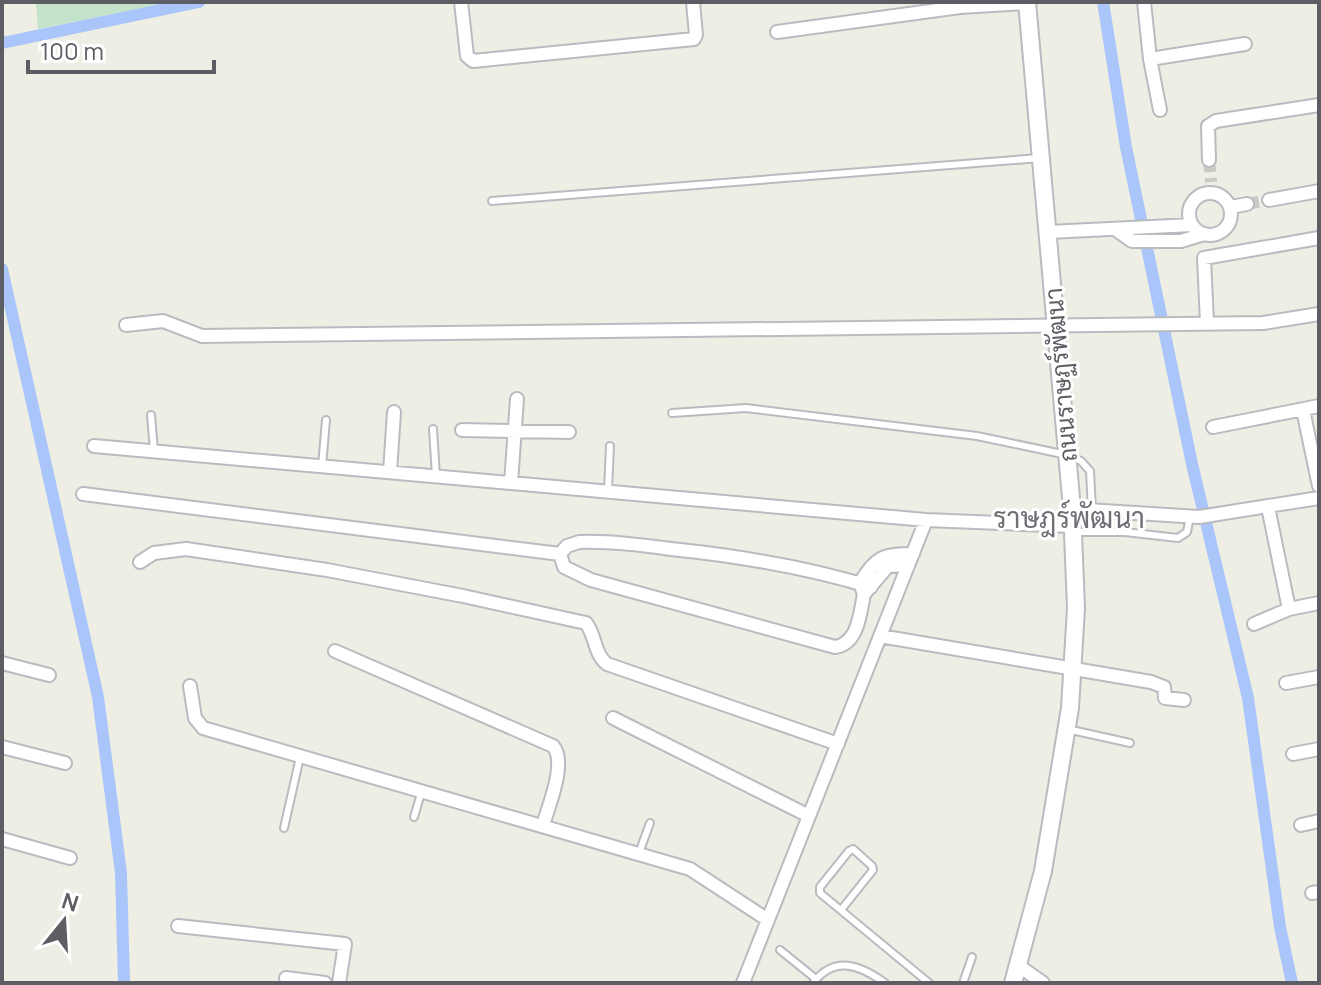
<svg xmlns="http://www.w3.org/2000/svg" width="1321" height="985" font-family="Manrope,Sarabun,sans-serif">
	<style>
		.green { fill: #c3e4ca }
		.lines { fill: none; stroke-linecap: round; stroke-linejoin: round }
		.canal { stroke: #a9c5fa; stroke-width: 12 }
		.minor-tunnel { stroke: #cacac5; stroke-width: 12; stroke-dasharray: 12 6; stroke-linecap: butt }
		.service-casing { stroke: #babbc0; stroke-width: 10 }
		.minor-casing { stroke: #babbc0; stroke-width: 16 }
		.tertiary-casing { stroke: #babbc0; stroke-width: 20 }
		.service { stroke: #fff; stroke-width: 6 }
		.minor { stroke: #fff; stroke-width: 12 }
		.tertiary { stroke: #fff; stroke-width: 16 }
		.labels { text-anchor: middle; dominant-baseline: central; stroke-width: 6; stroke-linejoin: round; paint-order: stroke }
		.street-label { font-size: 24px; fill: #5d5e64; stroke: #fff }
		.quarter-label { font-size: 28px; fill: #6e7076; stroke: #fff }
	</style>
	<rect width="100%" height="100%" fill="#eeeee5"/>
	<path class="green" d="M 36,2 L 171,2 L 38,29 Z"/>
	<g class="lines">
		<path class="canal" d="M 1103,2 L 1126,147 L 1192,464 L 1248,698 L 1280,927 L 1292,983
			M 2,43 L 199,2
			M 2,269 L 98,697 L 121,873 L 124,983"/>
		<path class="minor-tunnel" d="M 1209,160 L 1211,182
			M 1247,204 L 1269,200"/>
		<defs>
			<path id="service" d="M 492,201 L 1040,158
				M 672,413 L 746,408 L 977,436 L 1067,455 L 1081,461 L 1090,471 L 1092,510
				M 151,415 L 154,451
				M 433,429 L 436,476
				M 322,466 L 326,420
				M 608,491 L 610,446
				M 1073,532 L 1125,532 L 1178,538 L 1187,532 L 1190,516
				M 1067,729 L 1130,743
				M 414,817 L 422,790
				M 284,828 L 300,757
				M 639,853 L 650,823
				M 841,910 L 873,870 L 872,866 L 853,849 L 849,851 L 820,887 L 820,893 L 929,983
				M 780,950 L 816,979
				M 813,983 C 835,955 860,965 885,983
				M 963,983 L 972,957"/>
			<path id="minor" d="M 461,2 L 467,56 L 473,61 L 694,39 L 696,35 L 693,2
				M 1144,2 L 1150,59 L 1245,44
				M 777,32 L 960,7 L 1027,3
				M 1150,59 L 1160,110
				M 1209,160 L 1208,126 L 1216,121 L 1319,105
				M1189 214a21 21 0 1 1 42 0a21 21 0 1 1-42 0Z
				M 1269,200 L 1319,191
				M 1231,207 L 1247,204
				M 1115,229 L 1132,241 L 1181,241 L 1204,234
				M 1048,232 L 1192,225
				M 1207,323 L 1204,258 L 1319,238
				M 126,325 L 163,321 L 202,336 L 1263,323 L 1319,314
				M 1303,410 L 1319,486
				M 1213,427 L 1319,406
				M 462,430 L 569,432
				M 94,446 L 926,520 L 1071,526
				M 390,472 L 394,412
				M 511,483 L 517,399
				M 83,494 L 560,554
				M 1268,507 L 1289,609
				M 1072,509 L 1199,517 L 1319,498
				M 560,554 L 564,567 L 591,580 L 835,647 C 858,644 860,614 864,594
				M 560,554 L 567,546 L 579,542 C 610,541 641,545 671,549 C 739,556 806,567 871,587
				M 140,562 L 154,553 L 186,549 L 327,570 L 463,596 L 586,623 C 596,636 594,654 607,664 L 838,744
				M 908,565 L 888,566 L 864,594 L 860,583 C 875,557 883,554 913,554
				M 1254,624 L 1289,609 L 1319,603
				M 880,636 L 1151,682 L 1164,687 L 1165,698 L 1184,700
				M 335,651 L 553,746 C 567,762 549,805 543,825
				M 2,663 L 49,675
				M 1286,683 L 1319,677
				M 190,686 L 195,718 L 203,728 L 690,869 L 768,920
				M 613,718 L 809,816
				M 2,747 L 65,763
				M 1293,754 L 1319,749
				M 1301,825 L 1319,821
				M 2,839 L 70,858
				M 1312,893 L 1319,892
				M 178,926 L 345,944 L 339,983
				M 1019,966 L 1043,983
				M 286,978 L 325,983
				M 743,983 L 926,520"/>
			<path id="tertiary" d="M 1013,983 L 1043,871 L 1070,708 L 1076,608 L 1072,509 L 1027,2"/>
		</defs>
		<use href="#service" class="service-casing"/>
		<use href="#minor" class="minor-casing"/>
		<use href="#tertiary" class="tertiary-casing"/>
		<use href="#service" class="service"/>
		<use href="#minor" class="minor"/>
		<use href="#tertiary" class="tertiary"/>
	</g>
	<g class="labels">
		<g class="street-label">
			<text transform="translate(1060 375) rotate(-95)">ถนนราษฏร์พัฒนา</text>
		</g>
		<g class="quarter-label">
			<text x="1069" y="517">ราษฎร์พัฒนา</text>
		</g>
	</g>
	<rect width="1321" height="985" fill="none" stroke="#5d5e64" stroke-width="8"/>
	<g transform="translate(64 921) rotate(18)" stroke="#ffffff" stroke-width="6" paint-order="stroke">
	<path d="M0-6L14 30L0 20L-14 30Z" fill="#5d5e64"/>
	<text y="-12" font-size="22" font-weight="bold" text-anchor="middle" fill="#5d5e64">N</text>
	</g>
	<path d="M28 60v12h186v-12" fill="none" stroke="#5d5e64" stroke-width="4"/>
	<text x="40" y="60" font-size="24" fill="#5d5e64" stroke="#ffffff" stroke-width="6" paint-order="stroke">100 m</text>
</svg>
